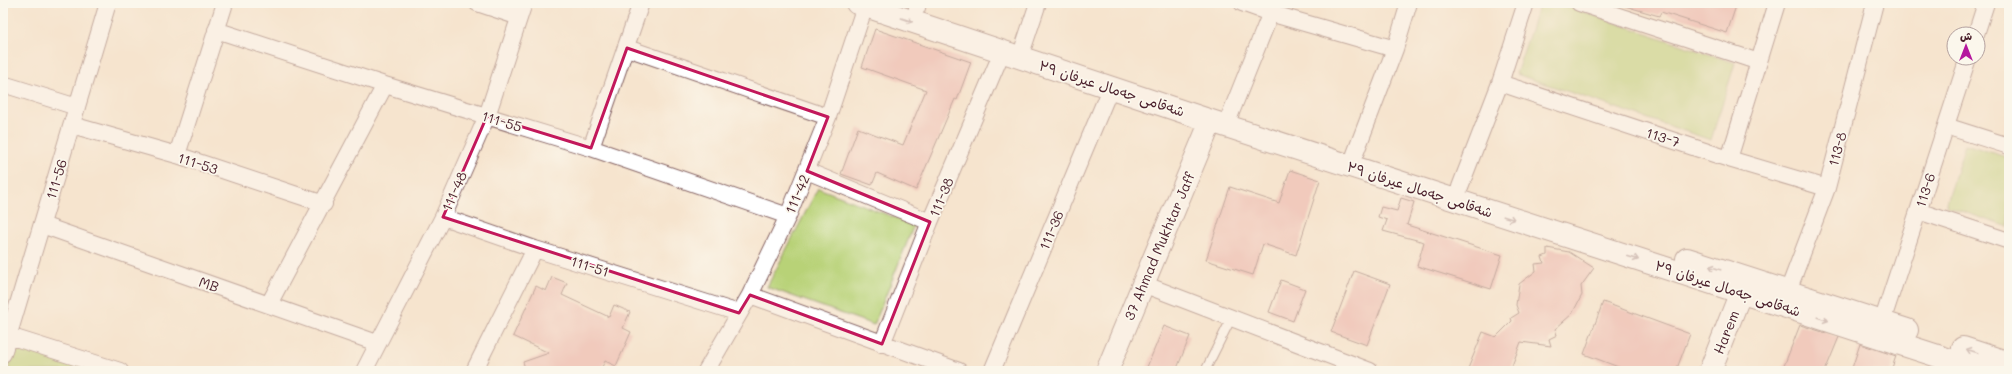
<svg xmlns="http://www.w3.org/2000/svg" width="2012" height="374" font-family="Mali,'Playpen Sans Arabic',sans-serif">
	<style>
		.green { fill: #b8d277; stroke: #817851 }
		.building { fill: #eaaaa7 }
		.lines { fill: none; stroke-linecap: round; stroke-linejoin: round }
		.lane-casing { stroke: #866464; stroke-width: 10 }
		.street-casing { stroke: #866464; stroke-width: 18 }
		.secondary-casing { stroke: #866464; stroke-width: 24 }
		.lane { stroke: #fff; stroke-width: 8 }
		.street { stroke: #fff; stroke-width: 16 }
		.secondary { stroke: #fff; stroke-width: 22 }
		.oneway { stroke: #ae9aa0 }
		.marked { fill: none; stroke: #c2185b; stroke-width: 3; stroke-linejoin: round }
		.labels { text-anchor: middle; dominant-baseline: central; stroke-width: 3.5; stroke-linejoin: round; paint-order: stroke }
		.street-label { font-size: 14px; fill: #4a1f2b; stroke: #fbf7ec }
	</style>
	<rect width="100%" height="100%" fill="#fbf7ec"/>
	<filter id="ink" filterUnits="userSpaceOnUse"><feTurbulence type="fractalNoise" baseFrequency=".025" numOctaves="2"/><feDisplacementMap in="SourceGraphic" scale="8" xChannelSelector="R" yChannelSelector="G"/><feConvolveMatrix kernelMatrix="1 2 1 2 8 2 1 2 1" color-interpolation-filters="sRGB"/></filter>
	<filter id="wash" filterUnits="userSpaceOnUse"><feTurbulence type="fractalNoise" baseFrequency=".012" numOctaves="4" result="noise"/><feDisplacementMap in="SourceGraphic" scale="16" xChannelSelector="R" yChannelSelector="G"/><feGaussianBlur stdDeviation="0.9" result="paint"/><feColorMatrix in="noise" values="0 0 0 0 0 0 0 0 0 0 0 0 0 0 0 0 0 1.4 0 .05"/><feComposite in="paint" operator="in"/></filter>
	<g filter="url(#wash)">
		<rect width="100%" height="100%" fill="#f6e4ce"/>
		<path class="green" d="M 1540,3 L 1557,3 L 1735,63 L 1711,140 L 1516,74 Z
			M 1965,144 L 2009,158 L 2009,227 L 1946,206 Z
			M 818,188 L 914,225 L 874,325 L 767,287 Z
			M 9,336 L 111,371 L 13,371 L 9,369 Z"/>
		<g id="blocks">
			<path class="building" d="M 1625,3 L 1737,3 L 1727,33 L 1661,12 L 1659,16 L 1625,6 Z
				M 875,29 L 971,62 L 957,100 L 955,99 L 916,190 L 877,173 L 872,185 L 841,174 L 858,128 L 903,145 L 926,90 L 862,67 Z
				M 1290,170 L 1320,180 L 1296,255 L 1263,244 L 1253,275 L 1206,260 L 1230,187 L 1279,203 Z
				M 1401,198 L 1414,202 L 1407,225 L 1502,255 L 1491,289 L 1417,266 L 1424,242 L 1383,231 L 1387,220 L 1378,217 L 1381,207 L 1397,211 Z
				M 1547,248 L 1569,252 L 1594,268 L 1581,286 L 1582,295 L 1572,314 L 1555,329 L 1557,335 L 1549,339 L 1551,346 L 1521,342 L 1510,371 L 1467,371 L 1483,332 L 1496,337 L 1512,321 L 1511,318 L 1519,313 L 1516,305 L 1519,284 L 1536,271 L 1535,264 L 1544,263 L 1542,257 L 1547,255 Z
				M 1354,271 L 1390,284 L 1367,345 L 1331,332 Z
				M 552,277 L 567,283 L 562,295 L 609,317 L 614,305 L 630,312 L 623,328 L 631,332 L 616,366 L 605,361 L 600,371 L 526,371 L 523,362 L 549,353 L 513,336 L 536,286 L 546,291 Z
				M 1281,280 L 1305,289 L 1293,321 L 1269,312 Z
				M 1603,302 L 1690,334 L 1676,371 L 1629,371 L 1584,354 Z
				M 1800,325 L 1839,337 L 1825,371 L 1782,371 Z
				M 1164,326 L 1190,336 L 1176,371 L 1156,371 L 1147,367 Z
				M 1860,344 L 1896,356 L 1891,371 L 1851,371 Z"/>
		</g>
	</g>
	<g filter="url(#ink)">
		<use href="#blocks" fill-opacity="0" stroke="#866464" stroke-width="1"/>
		<g class="lines">
			<defs>
				<path id="lane" d="M 1205,371 L 1232,317"/>
				<path id="street" d="M 477,3 L 519,17
					M 1242,3 L 1270,13 L 1395,49
					M 1579,3 L 1759,62
					M 917,8 L 918,3
					M 216,30 L 385,85 L 591,148 L 788,216
					M 1976,34 L 1986,3
					M 1024,45 L 1038,3
					M 627,48 L 828,117
					M 1500,83 L 1729,159 L 1827,188
					M 3,84 L 77,107
					M 1230,115 L 1274,5
					M 72,125 L 177,155 L 324,204
					M 1946,126 L 2009,146
					M 591,148 L 641,3
					M 1355,154 L 1395,49 L 1409,3
					M 177,155 L 225,3
					M 1729,159 L 1777,3
					M 807,171 L 930,222
					M 1460,187 L 1500,83 L 1526,3
					M 1918,211 L 2009,241
					M 443,217 L 535,249 L 739,313
					M 42,225 L 377,343
					M 1143,284 L 1370,371
					M 1788,291 L 1827,188 L 1875,3
					M 750,295 L 959,371
					M 269,304 L 385,85
					M 1882,322 L 1968,58
					M 9,336 L 120,371
					M 882,344 L 930,222 L 1002,52
					M 3,354 L 108,3
					M 364,371 L 443,217 L 487,116 L 524,3
					M 474,371 L 535,249
					M 706,371 L 750,295 L 788,216 L 828,117 L 865,6
					M 992,371 L 1110,89"/>
				<path id="secondary" d="M 857,3 L 1211,121 L 1984,371
					M 1687,259 L 1907,330
					M 1963,348 L 2009,363
					M 1107,371 L 1211,121
					M 1710,371 L 1746,279"/>
			</defs>
			<use href="#lane" class="lane-casing"/>
			<use href="#street" class="street-casing"/>
			<use href="#secondary" class="secondary-casing"/>
			<use href="#lane" class="lane"/>
			<use href="#street" class="street"/>
			<use href="#secondary" class="secondary"/>
		</g>
		<defs><path id="oneway-shaft" d="M-6 0H5M1.5-3L5.5 0L1.5 3" fill="none" stroke-width="1.6" stroke-linecap="round" stroke-linejoin="round"/></defs>
		<g class="oneway">
			<use href="#oneway-shaft" transform="translate(907 20) rotate(19)"/>
			<use href="#oneway-shaft" transform="translate(1509 218) rotate(18)"/>
			<use href="#oneway-shaft" transform="translate(1633 258) rotate(18)"/>
			<use href="#oneway-shaft" transform="translate(1715 268) rotate(-162)"/>
			<use href="#oneway-shaft" transform="translate(1823 319) rotate(18)"/>
			<use href="#oneway-shaft" transform="translate(1972 351) rotate(-162)"/>
		</g>
	</g>
	<path d="M0 0H2012V374H0ZM 627,48 L 828,117 L 807,171 L 930,222 L 882,344 L 750,295 L 739,313 L 443,217 L 487,116 L 591,148 Z" fill="#f6e4ce" fill-opacity=".55" fill-rule="evenodd"/>
	<path class="marked" d="M 627,48 L 828,117 L 807,171 L 930,222 L 882,344 L 750,295 L 739,313 L 443,217 L 487,116 L 591,148 Z"/>
	<g class="labels">
		<g class="street-label">
			<text transform="translate(1112 88) rotate(18)">شەقامی جەمال عیرفان ٣٩</text>
			<text transform="translate(502 121) rotate(17)">111-55</text>
			<text transform="translate(1663 137) rotate(18)">113-7</text>
			<text transform="translate(1837 149) rotate(-75)">113-8</text>
			<text transform="translate(198 163) rotate(18)">111-53</text>
			<text transform="translate(56 179) rotate(-73)">111-56</text>
			<text transform="translate(1420 189) rotate(18)">شەقامی جەمال عیرفان ٣٩</text>
			<text transform="translate(1925 190) rotate(-72)">113-6</text>
			<text transform="translate(454 191) rotate(-66)">111-48</text>
			<text transform="translate(797 194) rotate(-67)">111-42</text>
			<text transform="translate(941 197) rotate(-67)">111-38</text>
			<text transform="translate(1051 230) rotate(-67)">111-36</text>
			<text transform="translate(1159 246) rotate(-67)">37 Ahmad Mukhtar Jaff</text>
			<text transform="translate(590 266) rotate(18)">111-51</text>
			<text transform="translate(209 284) rotate(19)">MB</text>
			<text transform="translate(1728 288) rotate(18)">شەقامی جەمال عیرفان ٣٩</text>
			<text transform="translate(1726 332) rotate(-68)">Harem</text>
		</g>
	</g>
	<rect width="2012" height="374" fill="none" stroke="#fbf7ec" stroke-width="16"/>
	<g transform="translate(1966 46)"><circle r="19" fill="#fbf7ec" stroke="#b4a19f"/>
	<path d="M0-3L7 15L0 10L-7 15Z" fill="#b5179e"/>
	<text y="-6" font-size="11" font-weight="bold" text-anchor="middle" fill="#4a1f2b">ش</text>
	</g>
</svg>
